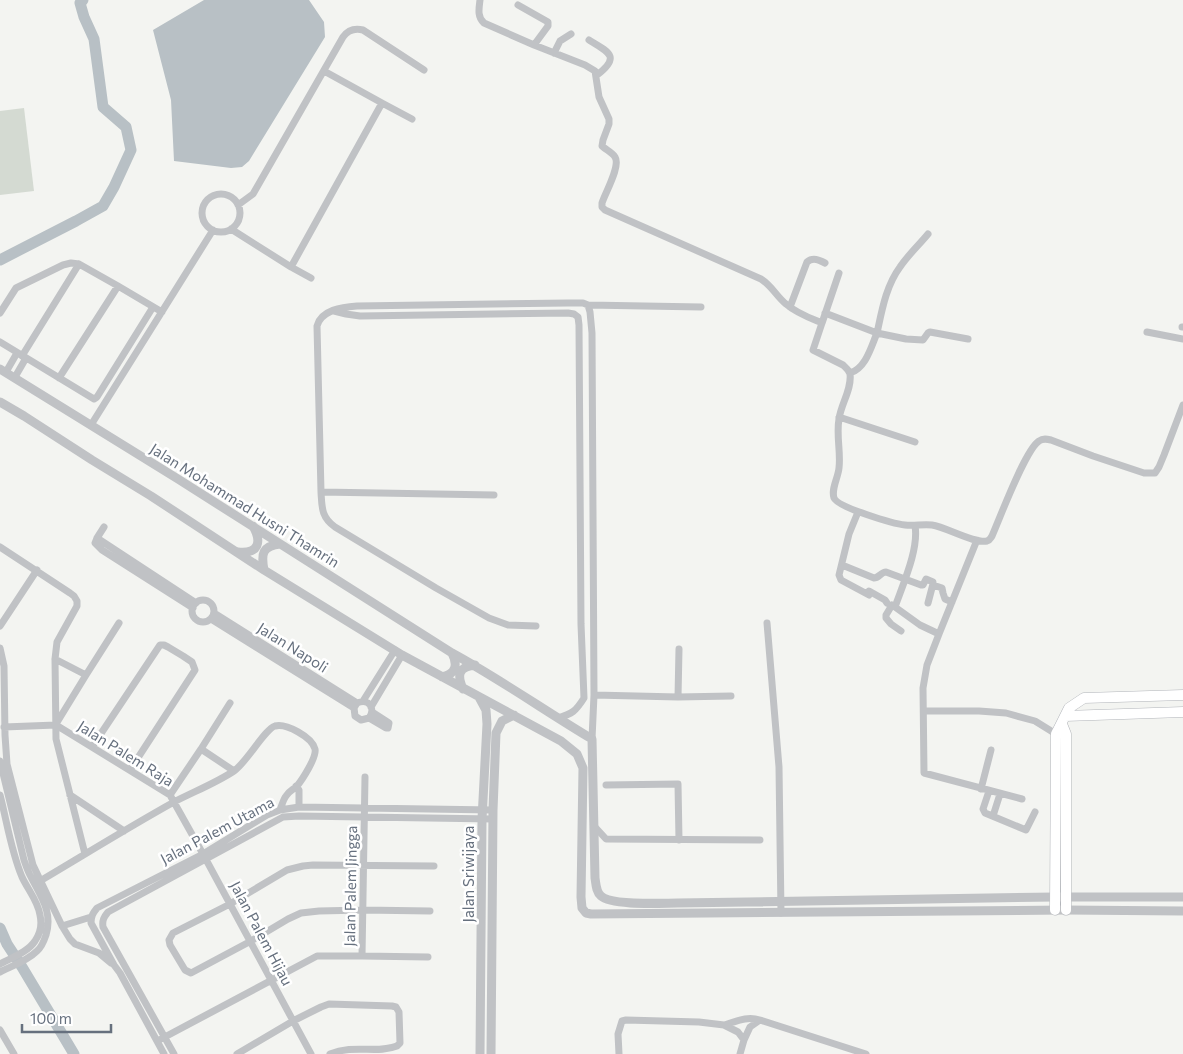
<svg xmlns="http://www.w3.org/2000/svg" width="1183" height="1054" font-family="Commissioner,sans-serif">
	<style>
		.green { fill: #d4dad2 }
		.water { fill: #b8c0c5 }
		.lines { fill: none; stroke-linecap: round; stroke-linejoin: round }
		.river { stroke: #b8c0c5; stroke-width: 11 }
		.secondary-casing { stroke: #b2b5ba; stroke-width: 11 }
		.minor { stroke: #c0c2c5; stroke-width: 7 }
		.tertiary { stroke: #c0c2c5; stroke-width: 9 }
		.secondary { stroke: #fff; stroke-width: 10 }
		.labels { text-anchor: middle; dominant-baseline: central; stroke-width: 5; stroke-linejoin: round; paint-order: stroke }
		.street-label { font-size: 15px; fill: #66707e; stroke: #fff }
	</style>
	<rect width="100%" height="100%" fill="#f3f4f1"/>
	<path class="green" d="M 24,108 L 34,191 L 0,195 L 0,111 Z"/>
	<path class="water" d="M 204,0 L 309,0 L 324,22 L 325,37 L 249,161 L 242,167 L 231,168 L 174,161 L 171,100 L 153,30 Z"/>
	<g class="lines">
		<path class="river" d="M 0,260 L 76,221 L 103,206 L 114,187 L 131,150 L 126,127 L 103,107 L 94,39 L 84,17 L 80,3 L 83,0
			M 0,928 L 7,944 L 22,967 L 74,1054"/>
		<defs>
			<path id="secondary" d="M 1065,716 L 1183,712
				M 1062,724 L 1066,734 L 1066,910
				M 1055,910 L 1056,734 L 1069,708 L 1084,698 L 1183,695"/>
		</defs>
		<use href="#secondary" class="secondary-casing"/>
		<path class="minor" d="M 480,0 C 479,8 477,17 484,23 L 534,45 L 585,65 L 595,71 L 599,97 L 609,119 L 609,124 L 603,140 L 602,146 C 606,150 612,152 615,157 C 621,166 605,193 602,203 L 602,207 L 605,210 L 761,279 C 772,286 777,297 786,304 C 796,313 810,318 822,323 L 813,350 L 843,365 C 846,368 849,370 850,374 C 852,389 841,404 839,419 C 836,435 841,452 839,468 C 838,478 831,489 834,498 C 837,507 894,524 905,525 C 914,526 923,524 932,525 C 946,527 975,544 987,541 C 990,540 990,539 992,536 C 1000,518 1025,450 1039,441 C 1043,438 1047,439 1051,440 L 1093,456 L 1144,473 L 1155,473 L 1159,467 L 1164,455 L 1183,405
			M 518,5 L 548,22 L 548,26 L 534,45
			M 589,40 C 609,52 621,57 597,75
			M 554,53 L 560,41 L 571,34
			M 382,103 L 412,119
			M202 213a19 19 0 1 1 38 0a19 19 0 1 1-38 0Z
			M 238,205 L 253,194 L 343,37 C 348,30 355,28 363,30 L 424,70
			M 231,229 L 291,267 L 382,103 L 324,71
			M 928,234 C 919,245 908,255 900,267 C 886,286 882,310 877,333 L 906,339 L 923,340 L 928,333 L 930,332 L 968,339
			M 291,267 L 311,278
			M 588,305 L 590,312 L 592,333 L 594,695 L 592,739
			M 790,307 L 807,262 C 813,257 819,260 825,263
			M 334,311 L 346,314 L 360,316 L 568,313 L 574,314 L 578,317 L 579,325 L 581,624 L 584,698 C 576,711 572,714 558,718
			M 0,313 L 16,288 L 63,265 L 71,263 L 79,264 L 118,286 L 162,312
			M 825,313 L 877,333 C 871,347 866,368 850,373
			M 822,323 L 839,273
			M 1182,327 L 1183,327
			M 1147,332 L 1183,339
			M 0,342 L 94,399 L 97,397 L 153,307
			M 22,356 L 79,264
			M 6,372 L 17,353
			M 15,377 L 26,358
			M 59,378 L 118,286
			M 839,417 L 915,442
			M 91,425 L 213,230
			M 321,492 L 494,495
			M 858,512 L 849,534 L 839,575 L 841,580 L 869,595
			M 915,526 C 919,549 903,584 895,607 L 920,625 L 939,634 L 927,665 L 923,688 L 924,773 L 1022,799
			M 97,538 L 104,527
			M 0,547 L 70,593 L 74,596 L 77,601 L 77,606 L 57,642 L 55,659 L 56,739 L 85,854
			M 842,565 L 874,578 C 879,578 881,572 886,572 L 921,585 L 923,585 L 926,579 L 933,582 L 933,584 L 928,603
			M 933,585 L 942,588 L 943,593 L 945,599 L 952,602
			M 867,593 L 869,591 L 885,600 L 887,603
			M192 611a11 11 0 1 1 22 0a11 11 0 1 1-22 0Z
			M 892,605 L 886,615 L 886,618 L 891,624 L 901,631
			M 193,608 L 102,550 L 95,543 L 97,538 L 196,603
			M 214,613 L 357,703 C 369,698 376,708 369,718 L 361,720 L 355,716 L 354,708 L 357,703
			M 211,619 L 354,708
			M 767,623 L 779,767 L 781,913
			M 0,626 L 37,570
			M 536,626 L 508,625 L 489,618 L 436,588 L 335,527 C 321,517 322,507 321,492 L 317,326 C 321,310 342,307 357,306 L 568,303 L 583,303 L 588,305 L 701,307
			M 939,634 L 977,540
			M 0,648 L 4,666 L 5,735 L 7,764 L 33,865 L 62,926 L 70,939 L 75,944 L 99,953 L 111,963
			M 55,659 L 86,675
			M 594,695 L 678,697 L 731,696
			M 678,697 L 679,649
			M 363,701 L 395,650
			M 371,707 L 402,655
			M 924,711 L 979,711 L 1006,713 L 1035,721 L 1056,734
			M 369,718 L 386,728 L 388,728 L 389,723 L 372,712
			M 56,724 L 86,675 L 119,623
			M 4,727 L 56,725 L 170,795 L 203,854 L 311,1054
			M 92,747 L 160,645 L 164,645 L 168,647 L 183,656 L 192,662 L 195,670 L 130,770
			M 201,749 L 234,771
			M 0,761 L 24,860 C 26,866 28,872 31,877 C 41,897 53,912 46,935 C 44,941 42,947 37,951 C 27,961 12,966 0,972
			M 606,785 L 678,784 L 679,840
			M 296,786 L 299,790 L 299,807
			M 981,789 L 991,750
			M 989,791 L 983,809 L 985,813 L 1026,830 L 1035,812
			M 0,795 C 7,822 11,851 22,877 C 28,890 38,901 40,915 C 42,924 40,934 35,941 C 28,952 11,958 0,964
			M 70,795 L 124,831
			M 170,795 L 201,749 L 230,703
			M 993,816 L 1000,794
			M 595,827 L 606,839 L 760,840
			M 40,881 C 84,855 129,827 174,802 C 193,792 216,783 234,771 C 247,762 265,729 275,726 C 286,723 312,737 315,749 C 317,757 302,780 297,786 C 293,790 289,791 286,796 C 283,800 282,805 280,810
			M 430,911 L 363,910 L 319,911 L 301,913 L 288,919 L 251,941 L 191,973 L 185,970 L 170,945 L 169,940 L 173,933 L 230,904 L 287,870 L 303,866 L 313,865 L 434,866
			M 62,926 L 91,917
			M 362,956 L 365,777
			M 760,1020 L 866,1054
			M 0,1030 L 14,1054
			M 161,1039 L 317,956 L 362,956 L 428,957
			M 164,1054 L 120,973 L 114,965 L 91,923 C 91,916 93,913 97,908 L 203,854 L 267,815 L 280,810 L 299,807 L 493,810
			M 174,1054 L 103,927 C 102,920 104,917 108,912 L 283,817 L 299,816 L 493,819
			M 237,1054 L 293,1021 L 321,1007 L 329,1004 L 392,1006 L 396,1007 L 399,1012 L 400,1043 L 397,1046 C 377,1054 354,1044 330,1054
			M 619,1054 L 618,1034 L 622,1021 L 626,1020 L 699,1022 L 724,1025 L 738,1032 L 744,1040 L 750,1027 L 760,1020 C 747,1016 737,1021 724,1025
			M 740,1054 L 744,1040"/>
		<path class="tertiary" d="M 0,369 L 178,479 L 452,653 C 500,679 545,711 592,739 L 595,878 C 596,884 596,892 601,896 C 612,906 662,903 678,903 L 1055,897 L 1183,897
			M 0,402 L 24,416 L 92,460 L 151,496 L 264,570 L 402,655 L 561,741 L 577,754 L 583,768 L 581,897 L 582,908 L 586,913 L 591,914 L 1066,910 L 1183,911
			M 238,552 C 259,554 262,542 253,526
			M 264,570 C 261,554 262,546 280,544
			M 442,677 C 456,674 458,665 452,653
			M 463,689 C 457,675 458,667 475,665
			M 479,697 L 486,710 L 487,724 L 482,819 L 480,1054
			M 491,1054 L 493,810 L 496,733 L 502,721 L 514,715"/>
		<use href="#secondary" class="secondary"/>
	</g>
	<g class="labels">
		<g class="street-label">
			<text transform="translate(245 505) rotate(32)">Jalan Mohammad Husni Thamrin</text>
			<text transform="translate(293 647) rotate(32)">Jalan Napoli</text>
			<text transform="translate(126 753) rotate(32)">Jalan Palem Raja</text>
			<text transform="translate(217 830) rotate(-28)">Jalan Palem Utama</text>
			<text transform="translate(468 874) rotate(-90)">Jalan Sriwijaya</text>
			<text transform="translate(350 886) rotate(-89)">Jalan Palem Jingga</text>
			<text transform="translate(262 933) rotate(62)">Jalan Palem Hijau</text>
		</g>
	</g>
	<path d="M22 1024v8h89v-8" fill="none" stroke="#66707e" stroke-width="2.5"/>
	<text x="30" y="1024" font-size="15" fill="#66707e" stroke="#ffffff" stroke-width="4" paint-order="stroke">100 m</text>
</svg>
